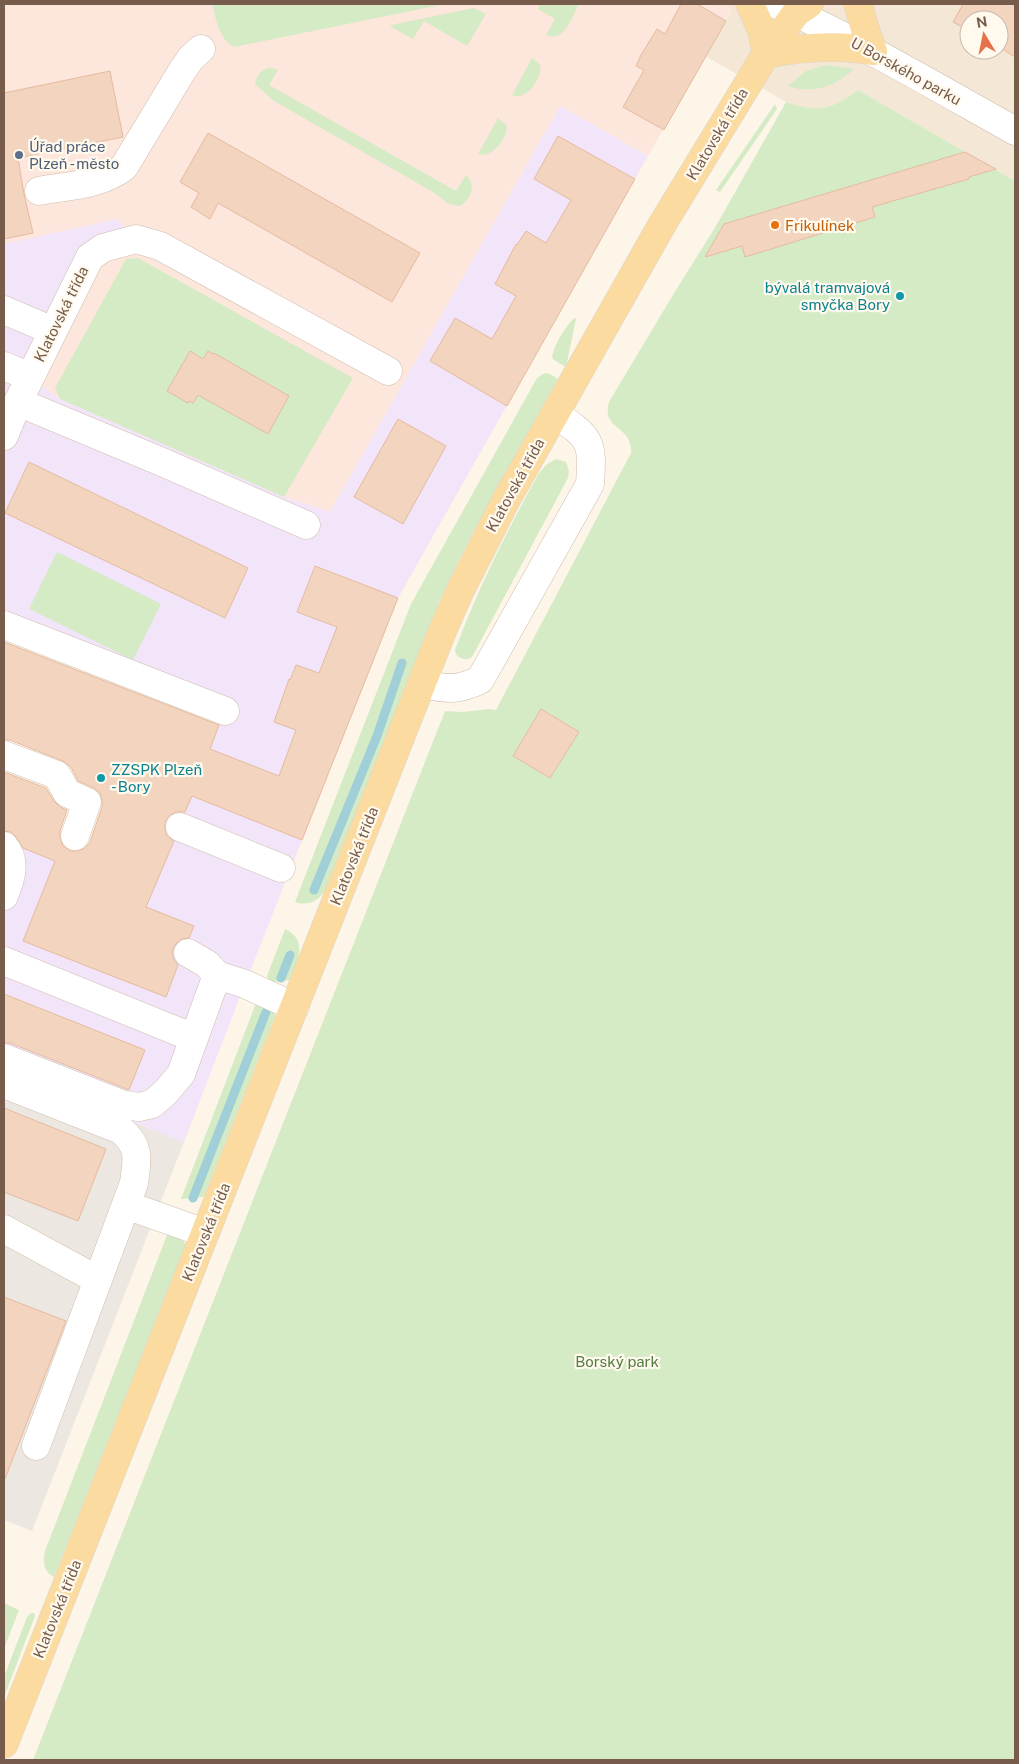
<svg xmlns="http://www.w3.org/2000/svg" width="1019" height="1764" font-family="'Public Sans',sans-serif">
	<style>
		.residential { fill: #f4e7d5; fill-rule: evenodd }
		.commercial { fill: #fde6db }
		.industrial { fill: #ede7e1 }
		.education { fill: #f2e4f9 }
		.green { fill: #d4ebc5 }
		.lines { fill: none; stroke-linecap: round; stroke-linejoin: round }
		.stream { stroke: #a1cfd8; stroke-width: 9 }
		.building { fill: #f2d4bf; stroke: #e5bb9f }
		.minor-casing { stroke: #cfbdad; stroke-width: 29 }
		.major-casing { stroke: #dcd5d0; stroke-width: 29 }
		.minor { stroke: #fff; stroke-width: 28 }
		.major { stroke: #fbdba0; stroke-width: 28 }
		.service-dot { fill: #5c6f8a; stroke: #fff9ee; stroke-width: 2 }
		.food-dot { fill: #e8710a; stroke: #fff9ee; stroke-width: 2 }
		.culture-dot { fill: #0f9aa8; stroke: #fff9ee; stroke-width: 2 }
		.labels { text-anchor: middle; dominant-baseline: central; stroke-width: 4.5; stroke-linejoin: round; paint-order: stroke }
		.street-label { font-size: 15px; fill: #775c4b; stroke: #fff9ee }
		.service-label { font-size: 15px; fill: #4e5e75; stroke: #fff9ee; text-anchor: start }
		.food-label { font-size: 15px; fill: #c56008; stroke: #fff9ee; text-anchor: start }
		.culture-label { font-size: 15px; fill: #0d838f; stroke: #fff9ee; text-anchor: end }
		.park-label { font-size: 15px; fill: #537d42; stroke: #fff9ee }
	</style>
	<rect width="100%" height="100%" fill="#fdf5e7"/>
	<path class="residential" d="M 724,4 L 1015,4 L 1015,181 L 858,90 L 842,102 L 824,108 L 804,108 L 786,102 L 705,56 L 732,10 ZM 969,20 L 999,20 L 999,50 L 969,50 Z"/>
	<path class="commercial" d="M 4,4 L 724,4 L 732,9 L 648,156 L 560,106 L 330,512 L 284,497 L 60,399 L 30,377 L 34,238 L 4,244 Z"/>
	<path class="industrial" d="M 4,1071 L 184,1142 L 32,1531 L 4,1520 Z"/>
	<path class="education" d="M 560,106 L 648,156 L 398,598 L 239,999 L 184,1142 L 4,1071 L 4,840 L 150,898 L 225,711 L 4,625 L 4,244 L 117,219 L 136,239 L 103,248 L 30,377 L 60,399 L 284,497 L 330,512 Z"/>
	<path class="green" d="M 212,4 L 445,4 L 234,47 C 219,39 216,19 212,4 Z
		M 540,4 L 579,4 C 572,17 564,43 546,35 L 555,19 L 538,9 Z
		M 474,8 L 486,14 L 467,46 L 424,21 L 413,39 L 391,27 L 391,25 Z
		M 532,58 L 540,64 C 543,77 527,102 512,95 Z
		M 826,65 L 854,69 C 835,86 813,95 788,86 L 806,71 Z
		M 267,68 L 272,68 L 278,70 L 269,85 L 456,191 L 466,175 C 477,185 471,199 460,206 L 449,204 L 433,192 L 274,101 L 255,84 C 256,76 260,72 267,68 Z
		M 858,90 L 1015,181 L 1015,1760 L 33,1760 L 445,711 L 462,712 L 490,709 L 496,710 L 631,453 C 633,425 601,431 609,402 L 671,298 L 716,226 L 786,102 C 817,113 832,110 858,90 Z
		M 775,104 L 777,109 L 720,192 L 716,190 Z
		M 498,118 L 507,126 C 507,139 492,159 478,154 Z
		M 138,258 L 353,378 L 284,497 L 60,399 L 55,388 L 126,259 Z
		M 574,318 L 576,319 L 566,367 L 554,360 L 552,357 C 554,344 565,328 574,318 Z
		M 546,373 L 550,374 L 558,379 C 517,452 475,524 440,600 L 325,891 C 317,902 308,906 295,902 L 411,604 L 537,378 L 543,374 Z
		M 556,459 L 566,462 L 569,471 L 568,478 L 472,657 C 466,661 460,659 456,654 L 455,650 C 478,588 507,531 539,473 L 546,465 Z
		M 57,552 L 161,604 L 133,660 L 29,609 Z
		M 285,929 C 309,940 297,962 290,980 L 273,982 L 269,981 L 267,976 Z
		M 256,1003 L 273,1008 L 275,1016 L 204,1197 L 181,1199 Z
		M 169,1230 L 186,1244 L 54,1577 C 43,1571 43,1563 45,1551 Z
		M 4,1603 L 19,1610 L 4,1649 Z
		M 31,1613 L 34,1613 L 35,1616 L 4,1697 L 4,1677 L 27,1617 Z"/>
	<g class="lines">
		<path class="stream" d="M 314,890 L 377,736 L 402,663
			M 281,978 L 290,955
			M 193,1198 L 266,1012"/>
	</g>
	<path class="building" d="M 681,4 L 697,4 L 726,21 L 664,130 L 623,107 L 644,70 L 636,66 L 641,55 L 657,29 L 665,34 Z
		M 963,4 L 1015,4 L 1015,57 L 999,47 L 999,20 L 969,20 L 969,31 L 953,22 Z
		M 110,71 L 123,137 L 18,158 L 24,194 L 33,233 L 4,239 L 4,93 Z
		M 208,133 L 420,253 L 392,302 L 218,203 L 210,219 L 191,207 L 199,193 L 180,182 Z
		M 558,136 L 635,179 L 507,406 L 430,361 L 455,318 L 492,339 L 516,296 L 495,284 L 516,244 L 517,245 L 526,231 L 546,243 L 571,200 L 534,179 Z
		M 965,152 L 996,169 L 969,177 L 969,179 L 872,207 L 875,217 L 745,257 L 742,246 L 705,257 L 724,224 Z
		M 190,351 L 203,359 L 208,351 L 213,354 L 214,353 L 289,396 L 268,434 L 198,395 L 193,403 L 189,401 L 188,403 L 167,391 Z
		M 398,419 L 446,446 L 403,524 L 354,497 Z
		M 29,462 L 248,568 L 225,618 L 5,513 Z
		M 315,566 L 398,598 L 302,840 L 192,796 L 185,812 L 177,812 L 170,815 L 165,822 L 165,830 L 167,836 L 174,841 L 146,907 L 194,926 L 189,938 L 181,939 L 174,946 L 172,953 L 174,960 L 178,965 L 166,997 L 23,941 L 55,861 L 23,848 L 16,837 L 11,832 L 4,831 L 4,772 L 46,788 L 54,801 L 60,807 L 67,810 L 60,831 L 60,838 L 63,846 L 70,851 L 78,851 L 85,848 L 90,842 L 102,807 L 102,800 L 100,793 L 94,788 L 78,781 L 71,767 L 63,761 L 10,740 L 4,740 L 4,642 L 219,725 L 210,749 L 279,776 L 296,730 L 274,722 L 289,679 L 290,680 L 296,665 L 319,673 L 337,627 L 297,612 Z
		M 541,709 L 579,732 L 550,778 L 513,756 Z
		M 4,994 L 145,1050 L 129,1090 L 10,1043 L 4,1043 Z
		M 4,1108 L 106,1149 L 78,1221 L 4,1192 Z
		M 4,1297 L 66,1321 L 5,1479 L 4,1479 Z"/>
	<g class="lines">
		<defs>
			<path id="minor" d="M 775,4 C 858,40 936,87 1015,131
				M 39,191 C 67,186 101,185 124,167 L 182,71 L 191,58 L 201,49
				M 4,310 L 53,331
				M 4,366 L 30,377
				M 18,402 L 162,462 L 306,525
				M 4,436 L 18,402 L 90,257 L 103,248 L 136,239 L 160,246 L 388,371
				M 4,625 L 225,711
				M 422,684 C 448,689 456,691 480,680 L 590,484 C 593,441 591,438 555,414
				M 4,755 L 57,775 L 67,793 L 87,802 L 75,836
				M 180,827 L 281,868
				M 4,846 C 17,861 11,879 4,896
				M 188,953 L 207,964 L 217,975 L 245,984 L 295,1007
				M 4,961 L 194,1038
				M 4,1058 L 124,1105 L 139,1107 L 152,1104 L 165,1093 L 181,1074 L 217,975
				M 4,1084 L 121,1130 C 141,1147 137,1160 134,1183 L 36,1446
				M 126,1205 L 205,1233
				M 4,1229 L 98,1280"/>
			<path id="major" d="M 750,4 L 762,31 L 766,54
				M 858,4 L 865,29 L 873,51
				M 766,54 C 802,47 837,44 873,51
				M 4,1744 L 442,632 L 460,591 L 506,500 L 663,223 L 766,54 L 796,13 L 809,4"/>
		</defs>
		<use href="#minor" class="minor-casing"/>
		<use href="#major" class="major-casing"/>
		<use href="#minor" class="minor"/>
		<use href="#major" class="major"/>
	</g>
	<circle class="service-dot" cx="19" cy="155" r="5"/>
	<circle class="food-dot" cx="775" cy="225" r="5"/>
	<g class="culture-dot">
		<circle cx="900" cy="296" r="5"/>
		<circle cx="101" cy="778" r="5"/>
	</g>
	<g class="labels">
		<g class="street-label">
			<text transform="translate(906 71) rotate(29)">U Borského parku</text>
			<text transform="translate(717 134) rotate(-59)">Klatovská třída</text>
			<text transform="translate(61 314) rotate(-64)">Klatovská třída</text>
			<text transform="translate(515 485) rotate(-61)">Klatovská třída</text>
			<text transform="translate(354 856) rotate(-68)">Klatovská třída</text>
			<text transform="translate(206 1232) rotate(-68)">Klatovská třída</text>
			<text transform="translate(57 1609) rotate(-68)">Klatovská třída</text>
		</g>
		<g class="service-label">
			<text x="29" y="146">Úřad práce<tspan x="29" dy="17">Plzeň - město</tspan></text>
		</g>
		<g class="food-label">
			<text x="785" y="225">Frikulínek</text>
		</g>
		<g class="culture-label">
			<text x="890" y="287">bývalá tramvajová<tspan x="890" dy="17">smyčka Bory</tspan></text>
			<text x="111" y="769" text-anchor="start">ZZSPK Plzeň<tspan x="111" dy="17">- Bory</tspan></text>
		</g>
		<g class="park-label">
			<text x="617" y="1361">Borský park</text>
		</g>
	</g>
	<rect width="1019" height="1764" fill="none" stroke="#775c4b" stroke-width="10"/>
	<g transform="translate(984 35) rotate(350)"><circle r="24" fill="#fff9ee" stroke="#c9baad"/>
	<path d="M0-4L9 19L0 12L-9 19Z" fill="#e6724c"/>
	<text y="-8" font-size="14" font-weight="bold" text-anchor="middle" fill="#775c4b">N</text>
	</g>
</svg>
